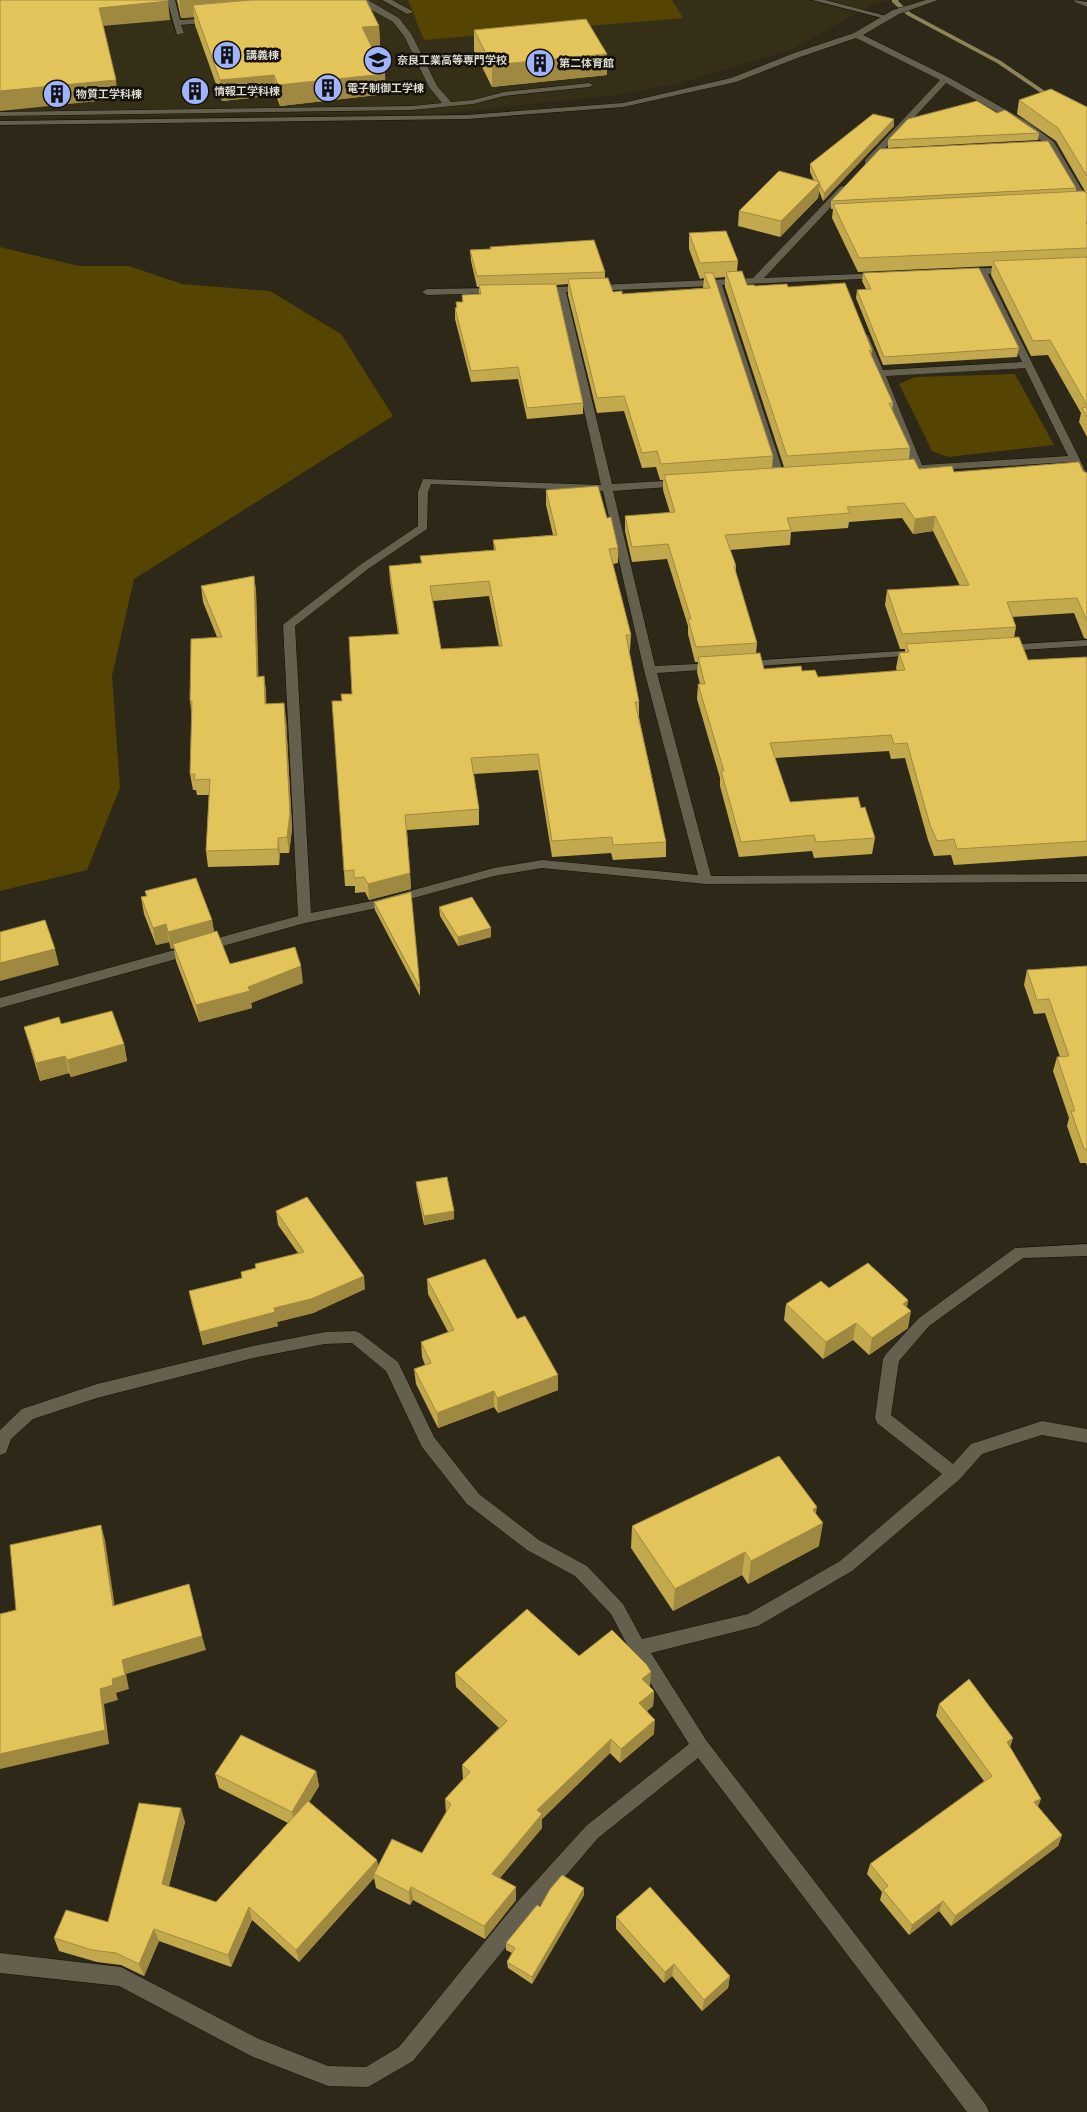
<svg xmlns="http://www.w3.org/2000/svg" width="1087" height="2112" font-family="'Public Sans','Noto Sans JP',sans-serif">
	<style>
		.built { fill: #362f18 }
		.green { fill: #554402 }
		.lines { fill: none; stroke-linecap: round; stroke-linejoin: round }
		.stream { fill: #8f8359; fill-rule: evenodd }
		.service-casing { stroke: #151103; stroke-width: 1 }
		.minor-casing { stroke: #151103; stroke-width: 1 }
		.tertiary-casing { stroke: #151103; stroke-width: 1 }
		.service { fill: #65604e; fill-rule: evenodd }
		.minor { fill: #65604e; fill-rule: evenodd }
		.tertiary { fill: #65604e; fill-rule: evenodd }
		.wall { fill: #c3a94e; fill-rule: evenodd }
		.shaded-wall { fill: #9f8940 }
		.building { fill: #e3c45b; stroke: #9f8940; fill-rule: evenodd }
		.labels { text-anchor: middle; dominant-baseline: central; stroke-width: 5; stroke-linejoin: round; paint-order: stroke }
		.far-poi-label { font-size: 11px; font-weight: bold; fill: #dbd8ce; stroke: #13110a; text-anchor: start }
	</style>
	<rect width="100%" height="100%" fill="#2d2818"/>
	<path class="built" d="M 0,0 L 890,0 L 872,5 L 791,50 L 677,84 L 616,95 L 439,114 L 248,114 L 0,119 Z"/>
	<path class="green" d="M 408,0 L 672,0 L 683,18 L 424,40 Z
		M 0,247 L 79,266 L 129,266 L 182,284 L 270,291 L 341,334 L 393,416 L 134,579 L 112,676 L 120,788 L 87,870 L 0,891 Z
		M 1015,374 L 1054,445 L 948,457 L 932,451 L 899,384 L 915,377 Z"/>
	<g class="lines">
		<path class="stream" d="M 892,0 L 899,0 L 898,1 L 911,13 L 1001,61 L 1058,100 L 1053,101 L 997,63 L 907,15 L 892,2 Z"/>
		<defs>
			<path id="service" d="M 167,0 L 175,0 L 180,20 L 214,18 L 218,20 L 214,22 L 181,25 L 184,33 L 177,35 Z
				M 360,0 L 368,0 L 399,18 L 412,35 L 437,86 L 451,102 L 473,100 L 504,92 L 589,83 L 593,85 L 589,87 L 504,96 L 473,104 L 412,110 L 0,116 L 0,112 L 412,106 L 442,103 L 429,87 L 404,36 L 393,22 L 366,7 Z
				M 382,0 L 392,0 L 414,12 L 407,14 Z
				M 812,0 L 825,0 L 890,17 L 886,19 Z"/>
			<path id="minor" d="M 926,0 L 938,0 L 899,14 L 863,35 L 948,77 L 1028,122 L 1054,142 L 1087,198 L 1087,208 L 1083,205 L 1048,146 L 1022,126 L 946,83 L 871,164 L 865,164 L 865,160 L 940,80 L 856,38 L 800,57 L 736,82 L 623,107 L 467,119 L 0,125 L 0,121 L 467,115 L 623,103 L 731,78 L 794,53 L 854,33 L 893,10 Z
				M 843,186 L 846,187 L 846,191 L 764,278 L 881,273 L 884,274 L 884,278 L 722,285 L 785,477 L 784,479 L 776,479 L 775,477 L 713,286 L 566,292 L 612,484 L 681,480 L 686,483 L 681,486 L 613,491 L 655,666 L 716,663 L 722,666 L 716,669 L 657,673 L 711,876 L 1087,874 L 1087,882 L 706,884 L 542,868 L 494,876 L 377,908 L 305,923 L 0,1008 L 0,998 L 298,916 L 283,625 L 285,623 L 360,565 L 418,526 L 418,492 L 423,479 L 601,485 L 557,292 L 538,293 L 533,290 L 535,288 L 753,278 L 840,187 ZM 431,484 L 603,491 L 644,670 L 698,875 L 542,860 L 494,868 L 377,900 L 311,913 L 295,626 L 368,569 L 427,529 L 428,492 Z
				M 1011,267 L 1016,270 L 1014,272 L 988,274 L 1087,474 L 1087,488 L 1082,485 L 1071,462 L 902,472 L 897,469 L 902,466 L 912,465 L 860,337 L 862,335 L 868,335 L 883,370 L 1022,362 L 979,274 L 962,275 L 957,272 L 962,269 ZM 1025,368 L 1068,456 L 922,465 L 886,376 Z
				M 496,288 L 501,291 L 499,293 L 427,295 L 422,292 L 427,289 Z
				M 1087,640 L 1087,646 L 1005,651 L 999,648 L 1005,645 Z
				M 916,650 L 920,651 L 922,653 L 920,655 L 745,667 L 739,664 L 745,661 Z
				M 1087,1244 L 1087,1256 L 1023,1258 L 929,1326 L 899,1361 L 891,1415 L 953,1464 L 971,1444 L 1042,1421 L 1087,1429 L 1087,1443 L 1042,1435 L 982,1454 L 960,1479 L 852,1571 L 758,1626 L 651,1653 L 706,1740 L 986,2105 L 989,2112 L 967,2112 L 698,1758 L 598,1838 L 532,1915 L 413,2061 L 368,2087 L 328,2086 L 251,2056 L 119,1986 L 0,1973 L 0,1953 L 121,1967 L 257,2038 L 328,2066 L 366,2067 L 399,2047 L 518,1901 L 586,1826 L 689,1744 L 632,1654 L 611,1614 L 575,1576 L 527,1550 L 467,1504 L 422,1447 L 386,1371 L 352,1343 L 325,1344 L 253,1358 L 97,1398 L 33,1419 L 11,1439 L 6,1453 L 0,1455 L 0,1430 L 22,1409 L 97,1384 L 253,1346 L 325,1332 L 355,1331 L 360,1333 L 398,1362 L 434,1437 L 479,1494 L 539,1540 L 587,1566 L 623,1604 L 642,1639 L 748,1614 L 840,1561 L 942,1474 L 877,1423 L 875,1418 L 883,1359 L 886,1354 L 919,1318 L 1015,1248 Z"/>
			<path id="tertiary" d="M 1074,0 L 1087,2 L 1087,7 L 1075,2 Z"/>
		</defs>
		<use href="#service" class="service-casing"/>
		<use href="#minor" class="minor-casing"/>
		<use href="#tertiary" class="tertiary-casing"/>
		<use href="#service" class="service"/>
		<use href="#minor" class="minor"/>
		<use href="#tertiary" class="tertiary"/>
	</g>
	<path class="wall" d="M 177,0 L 366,0 L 379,26 L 380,46 L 372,47 L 386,94 L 280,106 L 276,95 L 222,101 L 195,25 L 194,17 L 181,18 Z
		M 474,30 L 607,54 L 607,75 L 492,87 L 474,51 Z
		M 1019,100 L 1087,107 L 1087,437 L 1079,422 L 1081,413 L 1048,355 L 1031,356 L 991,275 L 992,266 L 858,272 L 832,218 L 833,209 L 831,209 L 831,201 L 1076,188 L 1076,192 L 1086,193 L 1056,141 L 1017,114 Z
		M 894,119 L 894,126 L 823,201 L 819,191 L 818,198 L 780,237 L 738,226 L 739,211 L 814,181 L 810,172 L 810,164 Z
		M 1039,133 L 1038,140 L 888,148 L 888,140 Z
		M 689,233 L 738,261 L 737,271 L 747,285 L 755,286 L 788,287 L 872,350 L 871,356 L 893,403 L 892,411 L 910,448 L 909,460 L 919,469 L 954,472 L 1083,471 L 1087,473 L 1087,639 L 1084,638 L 1074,613 L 1012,617 L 1016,627 L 1014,638 L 1028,660 L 1087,657 L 1087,856 L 954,865 L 951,855 L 934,856 L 928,840 L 905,758 L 891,759 L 889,751 L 775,758 L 790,802 L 861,808 L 875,838 L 872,854 L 814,858 L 812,851 L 739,857 L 720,786 L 720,778 L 697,699 L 698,684 L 700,684 L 697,672 L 698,662 L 695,662 L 688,634 L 688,626 L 667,559 L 632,562 L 625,531 L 625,516 L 670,513 L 663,490 L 663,480 L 660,480 L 656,467 L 642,468 L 624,411 L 597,413 L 568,295 L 568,284 L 556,285 L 583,403 L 583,414 L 527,419 L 518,379 L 471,382 L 455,319 L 455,308 L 456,308 L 456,302 L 462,302 L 462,295 L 479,294 L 479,287 L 477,287 L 471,261 L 470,250 L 490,249 L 490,247 L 605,272 L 605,278 L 613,292 L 622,294 L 703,288 L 704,278 L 700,279 L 689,249 ZM 725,277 L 725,287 L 784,467 L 772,468 L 773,456 L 714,278 ZM 902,518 L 913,534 L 933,531 L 960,586 L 887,590 L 885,605 L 900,649 L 905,649 L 905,652 L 899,653 L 896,668 L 897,671 L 818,677 L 802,671 L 764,669 L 756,654 L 757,643 L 736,572 L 736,566 L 730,550 L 790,545 L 791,532 L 848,528 L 849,522 Z
		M 863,273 L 1019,348 L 1017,357 L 883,365 L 856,298 L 857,290 L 866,289 L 862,281 Z
		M 546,490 L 607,518 L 618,548 L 618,563 L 613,564 L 631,635 L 630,650 L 629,651 L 639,702 L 639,717 L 666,842 L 666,857 L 613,860 L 611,853 L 552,857 L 538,770 L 474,774 L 479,809 L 479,825 L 407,830 L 411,889 L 369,900 L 365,892 L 355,893 L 355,886 L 345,886 L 344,871 L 342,701 L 352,694 L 398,634 L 390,581 L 389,566 L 421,563 L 420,556 L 494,550 L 493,540 L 553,535 L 546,505 ZM 489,596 L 499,646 L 441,649 L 433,601 Z
		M 254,576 L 256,591 L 258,677 L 264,676 L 266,692 L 266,704 L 286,719 L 292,829 L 289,853 L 280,853 L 279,865 L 208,867 L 206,851 L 209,795 L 197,795 L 196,790 L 193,790 L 190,774 L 192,717 L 190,701 L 217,637 L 203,602 L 201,586 Z
		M 145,891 L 212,920 L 214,932 L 230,964 L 303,983 L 251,1003 L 252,1008 L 199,1022 L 176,961 L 174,948 L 171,949 L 169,942 L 156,945 L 144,914 L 141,897 L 146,896 Z
		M 374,902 L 420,988 L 420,996 L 375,910 Z
		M 439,907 L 491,937 L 458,946 L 440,916 Z
		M 1087,966 L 1087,1166 L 1086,1163 L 1080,1163 L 1067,1126 L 1069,1118 L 1053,1071 L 1057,1057 L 1060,1057 L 1045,1013 L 1034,1014 L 1024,985 L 1027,970 Z
		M 61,1024 L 124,1044 L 127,1061 L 71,1077 L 69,1073 L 40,1081 L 29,1044 L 24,1027 Z
		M 416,1182 L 454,1219 L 424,1225 L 417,1191 Z
		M 276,1211 L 365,1289 L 313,1313 L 277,1322 L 278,1326 L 203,1345 L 192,1305 L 189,1291 L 242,1278 L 241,1272 L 256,1269 L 255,1264 L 298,1253 L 278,1225 Z
		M 427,1279 L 517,1319 L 558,1390 L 498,1413 L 494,1407 L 438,1428 L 416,1384 L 414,1369 L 425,1365 L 422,1357 L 421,1342 L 448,1332 L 428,1294 Z
		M 829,1288 L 908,1300 L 907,1307 L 908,1328 L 869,1355 L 853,1340 L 823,1359 L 784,1320 L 786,1304 Z
		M 816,1514 L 819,1546 L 748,1584 L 742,1575 L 673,1611 L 631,1548 L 632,1526 Z
		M 579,1656 L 650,1686 L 650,1687 L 654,1691 L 653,1706 L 647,1711 L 654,1734 L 620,1763 L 610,1753 L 542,1819 L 542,1828 L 500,1878 L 516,1887 L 516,1900 L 485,1939 L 413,1900 L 410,1905 L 376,1888 L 374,1878 L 299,1962 L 252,1920 L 231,1967 L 159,1941 L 144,1976 L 121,1965 L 97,1962 L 59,1951 L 54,1938 L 108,1922 L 185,1822 L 169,1886 L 216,1902 L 288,1823 L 219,1788 L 215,1774 L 316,1771 L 319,1786 L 309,1802 L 377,1860 L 378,1866 L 422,1853 L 446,1813 L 445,1799 L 463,1779 L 462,1765 L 499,1728 L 456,1687 L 455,1673 Z
		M 939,1704 L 1013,1738 L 1010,1747 L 1038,1807 L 1062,1835 L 1058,1846 L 951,1926 L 939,1911 L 909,1935 L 880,1900 L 882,1892 L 867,1874 L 870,1864 L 984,1781 L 936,1716 Z
		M 584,1895 L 532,1984 L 508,1968 L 507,1962 L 512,1953 L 506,1950 L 506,1943 L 540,1907 Z
		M 616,1917 L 730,1976 L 728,1988 L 702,2011 L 672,1976 L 664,1983 L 616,1929 Z"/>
	<path class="shaded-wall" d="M 179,0 L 320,0 L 193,5 L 194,17 L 181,18 Z
		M 168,1 L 170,20 L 102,26 L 99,8 Z
		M 379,26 L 380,46 L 364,48 L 362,27 Z
		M 607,54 L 607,75 L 492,87 L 492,65 Z
		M 385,74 L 386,94 L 280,106 L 278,85 Z
		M 274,75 L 276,95 L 222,101 L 220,80 Z
		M 116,80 L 118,99 L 0,111 L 0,91 Z
		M 894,119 L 894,126 L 823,201 L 824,193 Z
		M 820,182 L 818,198 L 780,237 L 781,221 Z
		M 935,516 L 933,531 L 913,534 L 915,519 Z
		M 254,576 L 256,591 L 259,693 L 257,677 Z
		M 264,676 L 266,692 L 267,720 L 265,704 Z
		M 284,703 L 286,719 L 292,829 L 289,853 L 287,837 Z
		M 278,838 L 280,853 L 279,865 L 278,849 Z
		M 410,873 L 411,889 L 369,900 L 368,884 Z
		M 212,920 L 215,937 L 173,944 L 174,948 L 171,949 L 168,932 Z
		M 166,924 L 169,942 L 156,945 L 153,928 Z
		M 491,928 L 491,937 L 458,946 L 458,937 Z
		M 55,949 L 59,965 L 0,981 L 0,963 Z
		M 301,966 L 303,983 L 251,1003 L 252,1008 L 199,1022 L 196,1005 L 248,987 Z
		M 124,1044 L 127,1061 L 71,1077 L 67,1060 Z
		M 65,1056 L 69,1073 L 40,1081 L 36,1063 Z
		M 454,1211 L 454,1219 L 424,1225 L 424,1216 Z
		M 364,1276 L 365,1289 L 313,1313 L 277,1322 L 278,1326 L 203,1345 L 200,1332 L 274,1308 Z
		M 908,1300 L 905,1315 L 911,1311 L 908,1328 L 869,1355 L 872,1338 L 903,1304 Z
		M 856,1323 L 853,1340 L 823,1359 L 826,1342 Z
		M 558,1375 L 558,1390 L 498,1413 L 497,1398 Z
		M 494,1391 L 494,1407 L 438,1428 L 437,1413 Z
		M 817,1507 L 814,1528 L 823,1523 L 819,1546 L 748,1584 L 751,1561 L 813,1510 Z
		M 101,1525 L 105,1540 L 117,1621 L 113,1606 Z
		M 745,1552 L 742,1575 L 673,1611 L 675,1589 Z
		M 202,1636 L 206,1650 L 126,1674 L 129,1689 L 116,1693 L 118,1700 L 104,1704 L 109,1744 L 0,1769 L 0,1754 L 100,1689 L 112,1679 L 122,1660 Z
		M 651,1672 L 650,1686 L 641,1694 L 642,1679 Z
		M 654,1691 L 653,1706 L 638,1718 L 639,1703 Z
		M 655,1720 L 654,1734 L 620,1763 L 621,1749 Z
		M 1013,1738 L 1009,1749 L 1007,1742 Z
		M 611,1739 L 610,1753 L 542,1819 L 542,1828 L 492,1887 L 492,1874 L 537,1810 Z
		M 316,1771 L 319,1786 L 295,1826 L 292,1812 Z
		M 1041,1799 L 1037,1810 L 1034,1802 Z
		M 181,1808 L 185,1822 L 166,1897 L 162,1884 Z
		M 1062,1835 L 1058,1846 L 951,1926 L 955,1916 Z
		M 377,1860 L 379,1873 L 374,1874 L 374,1878 L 299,1962 L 296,1950 Z
		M 411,1887 L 413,1900 L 410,1905 L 409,1892 Z
		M 516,1887 L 516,1900 L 485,1939 L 484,1926 Z
		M 584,1888 L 584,1895 L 532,1984 L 532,1977 Z
		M 943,1901 L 939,1911 L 909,1935 L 912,1925 Z
		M 249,1907 L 252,1920 L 231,1967 L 228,1955 Z
		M 154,1929 L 159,1941 L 144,1976 L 139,1964 Z
		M 674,1964 L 672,1976 L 664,1983 L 665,1972 Z
		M 730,1976 L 728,1988 L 702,2011 L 704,2000 Z"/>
	<path class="building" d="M 0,0 L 168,0 L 168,1 L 99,8 L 116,80 L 0,91 Z
		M 251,0 L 366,0 L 379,26 L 362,27 L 385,74 L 278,85 L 274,75 L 220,80 L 193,5 Z
		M 586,19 L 607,54 L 492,65 L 474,30 Z
		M 1051,89 L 1087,107 L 1087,176 L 1058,128 L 1019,100 Z
		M 977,101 L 997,113 L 1005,110 L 1039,133 L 888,140 L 908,119 Z
		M 873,114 L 894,119 L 824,193 L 810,164 Z
		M 1048,141 L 1076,188 L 831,201 L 880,149 Z
		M 779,171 L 820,182 L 781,221 L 739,211 Z
		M 1083,191 L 1087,193 L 1087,222 L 1086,222 L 1087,225 L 1087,248 L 859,258 L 833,204 Z
		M 726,231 L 738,261 L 700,263 L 689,233 Z
		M 594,240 L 605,272 L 477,276 L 470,250 L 491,249 L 490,247 Z
		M 1087,257 L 1087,405 L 1050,340 L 1033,341 L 993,261 Z
		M 979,268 L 1019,348 L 884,357 L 857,290 L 871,289 L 863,273 Z
		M 742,271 L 747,285 L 754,285 L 755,286 L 787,284 L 788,287 L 845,283 L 872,350 L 869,350 L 893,403 L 889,403 L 910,448 L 787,456 L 726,272 Z
		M 704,273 L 713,273 L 773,456 L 661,464 L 657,451 L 642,453 L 624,396 L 597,398 L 568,279 L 608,278 L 613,292 L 622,291 L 622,294 L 710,288 Z
		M 556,284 L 583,403 L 527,408 L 518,367 L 471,371 L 455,308 L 457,308 L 456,302 L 463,302 L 462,295 L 481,294 L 479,285 Z
		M 1087,407 L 1087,417 L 1082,408 Z
		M 914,459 L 919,469 L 952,466 L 954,472 L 1079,462 L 1083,471 L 1087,473 L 1087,621 L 1077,598 L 1007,602 L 1016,627 L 902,634 L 887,590 L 969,585 L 935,516 L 915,519 L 904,503 L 847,507 L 850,513 L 787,518 L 791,530 L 725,535 L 736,566 L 734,566 L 757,643 L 696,647 L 688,619 L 691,619 L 668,544 L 632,547 L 625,516 L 675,512 L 664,475 Z
		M 598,486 L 607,518 L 611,517 L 618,548 L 609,549 L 631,635 L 626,635 L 639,702 L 635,702 L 666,842 L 613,845 L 612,837 L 552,841 L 538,754 L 471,758 L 479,809 L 405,815 L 410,873 L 368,884 L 364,877 L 354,878 L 354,870 L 344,871 L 332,701 L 342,701 L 341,694 L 352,694 L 349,637 L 399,634 L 389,566 L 422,563 L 420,556 L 496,550 L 493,540 L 557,535 L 546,490 ZM 489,581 L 502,646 L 441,649 L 430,586 Z
		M 254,576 L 257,677 L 264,676 L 265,704 L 284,703 L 290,813 L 287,837 L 278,838 L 278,849 L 206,851 L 210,779 L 194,780 L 195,774 L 190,774 L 192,701 L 190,701 L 191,639 L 222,637 L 201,586 Z
		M 1019,637 L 1028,660 L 1087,657 L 1087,841 L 957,849 L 954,839 L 937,841 L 930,825 L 907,743 L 894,744 L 891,735 L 770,743 L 790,802 L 858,797 L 861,808 L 865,807 L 875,838 L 816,842 L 814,835 L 741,842 L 721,771 L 724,771 L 698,684 L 705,684 L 698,657 L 760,653 L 764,669 L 801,666 L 802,671 L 815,670 L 818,677 L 905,670 L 899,653 L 909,652 L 906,644 Z
		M 196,878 L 212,920 L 168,932 L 166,924 L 153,928 L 141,897 L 147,896 L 145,891 Z
		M 411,892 L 420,988 L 374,902 Z
		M 472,897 L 491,928 L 458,937 L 439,907 Z
		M 45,920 L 55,949 L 0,963 L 0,932 Z
		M 217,931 L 230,964 L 295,947 L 301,966 L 248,987 L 250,991 L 196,1005 L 173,944 Z
		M 1087,966 L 1087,1149 L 1084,1149 L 1071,1111 L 1075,1111 L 1057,1057 L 1069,1056 L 1049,999 L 1037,1000 L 1027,970 Z
		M 112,1011 L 124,1044 L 67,1060 L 65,1056 L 36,1063 L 24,1027 L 59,1017 L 61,1024 Z
		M 447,1177 L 454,1211 L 424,1216 L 416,1182 Z
		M 307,1197 L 364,1276 L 311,1299 L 274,1308 L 275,1312 L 200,1332 L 189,1291 L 242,1278 L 241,1272 L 256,1268 L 255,1264 L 304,1252 L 276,1211 Z
		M 485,1259 L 517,1319 L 525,1316 L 558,1375 L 497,1398 L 494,1391 L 437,1413 L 414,1369 L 431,1363 L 421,1342 L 454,1330 L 427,1279 Z
		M 868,1263 L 908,1300 L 903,1304 L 911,1311 L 872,1338 L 856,1323 L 826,1342 L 786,1304 L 821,1281 L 829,1288 Z
		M 779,1456 L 817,1507 L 813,1510 L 823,1523 L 751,1561 L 745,1552 L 675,1589 L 632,1526 Z
		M 101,1525 L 113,1606 L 189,1584 L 202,1636 L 122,1660 L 125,1675 L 112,1679 L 113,1685 L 100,1689 L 105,1730 L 0,1754 L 0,1614 L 16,1610 L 10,1545 Z
		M 527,1609 L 579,1656 L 612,1630 L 647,1665 L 651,1672 L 642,1679 L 654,1691 L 639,1703 L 655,1720 L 621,1749 L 611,1739 L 537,1810 L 542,1814 L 492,1874 L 516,1887 L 484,1926 L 411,1887 L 409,1892 L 374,1874 L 392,1839 L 422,1853 L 451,1804 L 445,1799 L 470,1772 L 462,1765 L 507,1721 L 455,1673 Z
		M 969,1679 L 1013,1738 L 1007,1742 L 1041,1799 L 1034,1802 L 1062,1835 L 955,1916 L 943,1901 L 912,1925 L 883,1890 L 888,1886 L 870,1864 L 992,1776 L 939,1704 Z
		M 241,1735 L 316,1771 L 292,1812 L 215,1774 Z
		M 308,1801 L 377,1860 L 296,1950 L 249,1907 L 228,1955 L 154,1929 L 139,1964 L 116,1953 L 92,1950 L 54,1938 L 66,1910 L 108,1922 L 139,1803 L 181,1808 L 162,1884 L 216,1902 Z
		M 562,1875 L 584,1888 L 532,1977 L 507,1962 L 515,1948 L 506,1943 L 537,1905 L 540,1907 L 550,1889 Z
		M 650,1887 L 730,1976 L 704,2000 L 674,1964 L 665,1972 L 616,1917 Z"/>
	<defs>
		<symbol id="building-disc" viewBox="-11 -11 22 22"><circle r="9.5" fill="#a0b3fd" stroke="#13110a"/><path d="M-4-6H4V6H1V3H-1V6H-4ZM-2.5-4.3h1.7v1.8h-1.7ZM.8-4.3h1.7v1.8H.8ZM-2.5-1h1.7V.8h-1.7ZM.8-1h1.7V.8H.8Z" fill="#111"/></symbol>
		<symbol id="school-disc" viewBox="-11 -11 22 22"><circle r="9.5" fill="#a0b3fd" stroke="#13110a"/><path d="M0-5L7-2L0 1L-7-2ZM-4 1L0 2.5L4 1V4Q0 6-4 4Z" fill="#111"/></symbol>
	</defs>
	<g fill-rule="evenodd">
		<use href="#building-disc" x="211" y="39" width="32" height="32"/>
		<use href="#school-disc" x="362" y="44" width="32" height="32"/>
		<use href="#building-disc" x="524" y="47" width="32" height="32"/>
		<use href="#building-disc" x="312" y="72" width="32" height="32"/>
		<use href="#building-disc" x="179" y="75" width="32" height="32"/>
		<use href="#building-disc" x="41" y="78" width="32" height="32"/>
	</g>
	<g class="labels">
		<g class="far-poi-label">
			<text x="246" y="55">講義棟</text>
			<text x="397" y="60">奈良工業高等専門学校</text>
			<text x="559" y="63">第二体育館</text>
			<text x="347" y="88">電子制御工学棟</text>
			<text x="214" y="91">情報工学科棟</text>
			<text x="76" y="94">物質工学科棟</text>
		</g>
	</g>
</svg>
